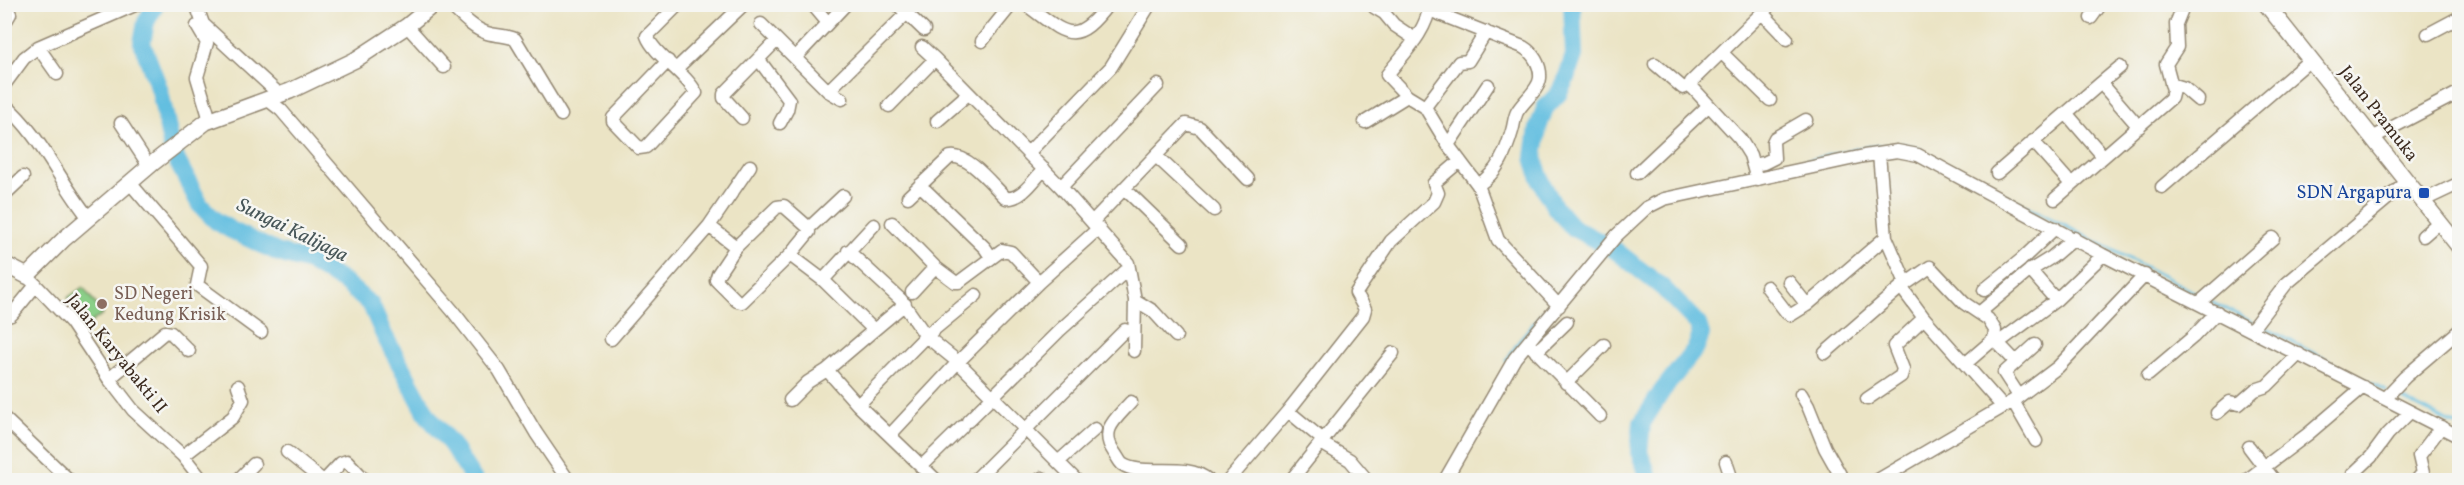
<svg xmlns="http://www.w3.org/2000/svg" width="2464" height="485" font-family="Vollkorn,serif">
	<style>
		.green { fill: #8bcf88; stroke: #637c53; stroke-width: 1.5 }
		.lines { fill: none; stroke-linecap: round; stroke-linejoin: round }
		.stream { stroke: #62bee0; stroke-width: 3 }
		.river { stroke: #62bee0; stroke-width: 18 }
		.minor-casing { stroke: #938772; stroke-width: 15 }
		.tertiary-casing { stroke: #938772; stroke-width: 18 }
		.minor { stroke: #fff; stroke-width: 12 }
		.tertiary { stroke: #fff; stroke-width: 15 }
		.transit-dot { fill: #1a4fb4; stroke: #f6f6f2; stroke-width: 2 }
		.education-dot { fill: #8d6e63; stroke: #f6f6f2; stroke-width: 2 }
		.labels { text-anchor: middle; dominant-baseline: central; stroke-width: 5; stroke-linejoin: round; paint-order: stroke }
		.street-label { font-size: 18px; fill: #3b2a1e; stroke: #f6f6f2 }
		.transit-label { font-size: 18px; fill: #164399; stroke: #f6f6f2; text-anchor: end }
		.education-label { font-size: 18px; fill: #785e54; stroke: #f6f6f2; text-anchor: start }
		.water-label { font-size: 20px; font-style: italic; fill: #475658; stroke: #f6f6f2 }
	</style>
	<rect width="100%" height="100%" fill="#f6f6f2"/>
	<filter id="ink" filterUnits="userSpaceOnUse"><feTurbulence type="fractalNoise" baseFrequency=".0167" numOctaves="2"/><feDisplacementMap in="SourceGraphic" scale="12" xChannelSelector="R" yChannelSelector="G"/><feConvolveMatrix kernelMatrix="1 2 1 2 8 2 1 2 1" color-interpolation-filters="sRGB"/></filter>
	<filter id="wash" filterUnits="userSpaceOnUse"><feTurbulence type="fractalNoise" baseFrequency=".008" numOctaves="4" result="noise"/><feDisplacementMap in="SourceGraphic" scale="24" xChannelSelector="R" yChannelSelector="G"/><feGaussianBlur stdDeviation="1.35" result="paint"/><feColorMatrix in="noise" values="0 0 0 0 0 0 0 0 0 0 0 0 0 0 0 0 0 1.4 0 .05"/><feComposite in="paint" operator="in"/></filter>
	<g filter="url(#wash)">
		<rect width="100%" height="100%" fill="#ebe4c5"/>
		<path class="green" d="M 83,287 L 103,314 L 87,325 L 68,298 Z"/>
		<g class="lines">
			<path class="stream" d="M 155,8 L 162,4
				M 1758,172 L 1865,147 L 1904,144 L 1921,150
				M 1993,189 L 2198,294
				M 1643,203 L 1662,192 L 1752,173
				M 1556,297 L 1570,282
				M 2209,300 L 2252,322
				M 2260,325 L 2386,391
				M 1506,361 L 1521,338 L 1552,302
				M 2394,395 L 2460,427"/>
			<path class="river" d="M 156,4 L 146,22 L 142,43 L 160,91 L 173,153 L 200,205 L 216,221 L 231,230 L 279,253 L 310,262 L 344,282 L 371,305 L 384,335 L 428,416 L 451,444 L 474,480
				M 1572,4 L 1574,55 L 1567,76 L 1559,93 L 1545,108 L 1538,128 L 1534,157 L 1541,182 L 1554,206 L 1572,227 L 1615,250 L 1663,288 L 1698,324 L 1701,334 L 1696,348 L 1662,391 L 1642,423 L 1639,452 L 1650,480"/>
		</g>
	</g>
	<g filter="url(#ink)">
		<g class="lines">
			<defs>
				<path id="minor" d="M 196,4 L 203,24 L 280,95
					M 449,4 C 460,14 473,29 487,33 C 497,36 505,35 515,39 L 561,115
					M 812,4 L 828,23
					M 897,4 L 924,30
					M 1025,4 C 1064,32 1074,50 1108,4
					M 1430,4 C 1427,32 1403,54 1387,75 L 1407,96 L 1425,107 L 1448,145 L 1478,185 L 1498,240 L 1559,306
					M 1374,7 L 1384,13 L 1394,25 L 1415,39
					M 1429,10 L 1523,47 C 1533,53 1541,65 1540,78 C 1539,90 1523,101 1517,112 C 1514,118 1514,125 1512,131 C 1506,152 1498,172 1478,185
					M 1763,14 L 1787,39
					M 2091,18 L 2101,4
					M 4,24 L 10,14 L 5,4
					M 761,24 L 777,40
					M 197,26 L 207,43 L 197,77 L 210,120
					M 407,26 L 444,67
					M 2428,34 L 2460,17
					M 982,41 L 1012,4
					M 38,47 L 57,74
					M 922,47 L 935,59
					M 1722,53 L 1770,100
					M 795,58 L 846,4
					M 759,60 L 789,100 L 787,110 L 780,123
					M 668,61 L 613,118 L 613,121 L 639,148 L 646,147 L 696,93 C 686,73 654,55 647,36 L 679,4
					M 1655,64 L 1683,88 L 1691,85
					M 676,69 L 744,4
					M 2101,83 L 2120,67
					M 2171,84 L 2184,88 L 2198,100
					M 4,85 L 24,58 L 38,47 L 137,4
					M 828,91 L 906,14
					M 267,99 L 281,110 L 452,310 L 499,370 L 536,433 L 568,480
					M 4,104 C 41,135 59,181 89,218
					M 889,106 L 935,59 L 1061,187 L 1128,263 L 1129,268 L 1060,330 L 968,421
					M 1425,107 L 1459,62 L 1468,61 L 1486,32
					M 2066,113 L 2103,156
					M 742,118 L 724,98 L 724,94 L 777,40 L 828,91 L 842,99
					M 937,121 L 968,94
					M 1365,122 L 1407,96
					M 121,123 L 149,166
					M 2372,138 L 2460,92
					M 2033,141 L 2071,184
					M 1448,145 L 1488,85
					M 1028,153 L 1111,67 L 1150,4
					M 1879,154 L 1886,237 L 1906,283
					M 1156,156 L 1214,210
					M 1753,165 L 1764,163 L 1774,158 L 1773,142 L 1775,138 L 1806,120
					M 1637,173 L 1708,106
					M 1997,173 L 2101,83 L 2139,127
					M 1757,180 L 1750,155 L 1740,139 L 1692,87 L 1691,82 L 1771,4
					M 130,183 L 201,266 L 197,285 L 261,332
					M 920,185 L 985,248 L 991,257
					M 1061,187 L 1158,85
					M 2162,187 L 2310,60
					M 1125,189 L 1182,244
					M 4,195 L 23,177
					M 908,197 L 950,157 C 968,153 993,186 1006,198 C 1021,200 1034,180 1044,169
					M 2055,199 L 2171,98 L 2173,90 L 2166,64 L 2177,47 L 2176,24 L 2184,4
					M 2422,201 L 2460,183
					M 1093,221 L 1186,124 L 1200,128 L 1248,179
					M 892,223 L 935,267 L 955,282 L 959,282 L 1002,250 L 1011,252 L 1039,282
					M 709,226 L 750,166
					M 809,228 L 843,196
					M 2423,236 L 2439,222
					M 736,247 L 718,274 L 716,280 L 737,301 L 742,302 L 790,255
					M 848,251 L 901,300 L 926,336 L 958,362 L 890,435
					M 1129,268 L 1135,300 L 1134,351
					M 2030,270 L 2056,300
					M 27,276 L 71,322 L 109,379 L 133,410 L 183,456 L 202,480
					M 823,280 L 874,225
					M 1789,282 L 1807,305
					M 1767,287 L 1787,313 L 1791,315 L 1807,305 L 1886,237
					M 1901,287 L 1924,318 L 1965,364 L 1994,339 L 2016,362
					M 1984,290 L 2021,260 L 2055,228
					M 912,292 L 935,267
					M 1135,300 L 1153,311 L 1176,336
					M 2199,303 L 2273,238
					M 4,311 L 11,315 L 13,313 L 36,285
					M 1979,313 L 2028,272 L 2052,257 L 2074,238
					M 874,330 L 905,304
					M 2251,330 L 2286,284 L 2407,182
					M 611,339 L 709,226 L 736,247 L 777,207 L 784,206 L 809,228 L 809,232 L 790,255 L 823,280 L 874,330 L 827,370 L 858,405 L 936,480
					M 1528,343 L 1600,416
					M 1998,343 L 2056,300 L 2103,255
					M 1536,352 L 1567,322
					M 1825,353 L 1901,287 L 1930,267 L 1964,303 L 1988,319 L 1995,330 L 1994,339
					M 1965,364 L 2003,407
					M 2148,375 L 2193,337 L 2217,312
					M 109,379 L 165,332 L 171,333 L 189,351
					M 1566,383 L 1604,345
					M 1801,394 L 1808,406 L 1825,448 L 1843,480
					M 2019,396 L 2004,373 L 2035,345
					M 2385,398 L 2405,377 L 2460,330
					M 1867,399 L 1901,376 L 1903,369 L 1894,346 L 1924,318
					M 790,400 L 808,382 L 827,370
					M 2013,401 L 2036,441
					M 1131,402 C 1116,419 1099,430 1114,452 C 1117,456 1119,461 1122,464 C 1142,478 1186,461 1208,480
					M 858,405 L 926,336 L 976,295
					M 1288,411 L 1363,316 L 1365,309 L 1356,293 L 1391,241 L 1434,202 L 1438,193 L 1434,183 L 1460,161
					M 2217,413 L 2230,402 L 2239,404 L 2255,390 L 2267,386 L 2299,354
					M 4,418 L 69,480
					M 1321,443 L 1350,460 L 1367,480
					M 2249,447 L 2274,480
					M 287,452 L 322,480
					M 183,456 L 233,417 L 243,400 L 238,386
					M 1058,462 L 1095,429
					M 1726,462 L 1732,480
					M 921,467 L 962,427
					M 2353,474 L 2371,457 L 2388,434 L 2410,412
					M 1292,479 L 1323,440
					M 238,480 L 254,464
					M 325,480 L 341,463 L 347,461 L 364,479
					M 975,480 L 1125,330
					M 1039,480 L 1042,478
					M 1076,480 L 958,362 L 1039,282 L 1099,228
					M 1229,480 L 1288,411 L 1323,440 L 1393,353
					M 1445,480 L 1515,358 L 1616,236 L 1646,208 L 1664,199 L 1864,156 L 1897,151 L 1918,155 L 2103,255 L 2460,437
					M 1878,480 L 2013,401 L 2058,367 L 2145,275
					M 2247,480 L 2308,434 L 2363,387
					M 2417,480 L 2423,473 L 2419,456 L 2441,427"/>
				<path id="tertiary" d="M 2266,4 L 2460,248
					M 4,264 L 27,276 L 64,239 L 153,163 L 206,122 L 290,91 L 355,60 L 407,26 L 434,4"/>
			</defs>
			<use href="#minor" class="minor-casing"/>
			<use href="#tertiary" class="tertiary-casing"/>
			<use href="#minor" class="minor"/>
			<use href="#tertiary" class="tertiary"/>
		</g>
	</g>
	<rect class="transit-dot" x="2418" y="187" width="12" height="12" rx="3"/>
	<circle class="education-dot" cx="102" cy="304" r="6"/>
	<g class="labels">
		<g class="street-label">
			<text transform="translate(2378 114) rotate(52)">Jalan Pramuka</text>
			<text transform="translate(116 354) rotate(51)">Jalan Karyabakti II</text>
		</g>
		<g class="transit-label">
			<text x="2412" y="193">SDN Argapura</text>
		</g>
		<g class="education-label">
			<text x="114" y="294">SD Negeri<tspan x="114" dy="21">Kedung Krisik</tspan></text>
		</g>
		<g class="water-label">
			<text transform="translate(292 231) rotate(26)">Sungai Kalijaga</text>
		</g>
	</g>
	<rect width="2464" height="485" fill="none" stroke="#f6f6f2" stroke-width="24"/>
</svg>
